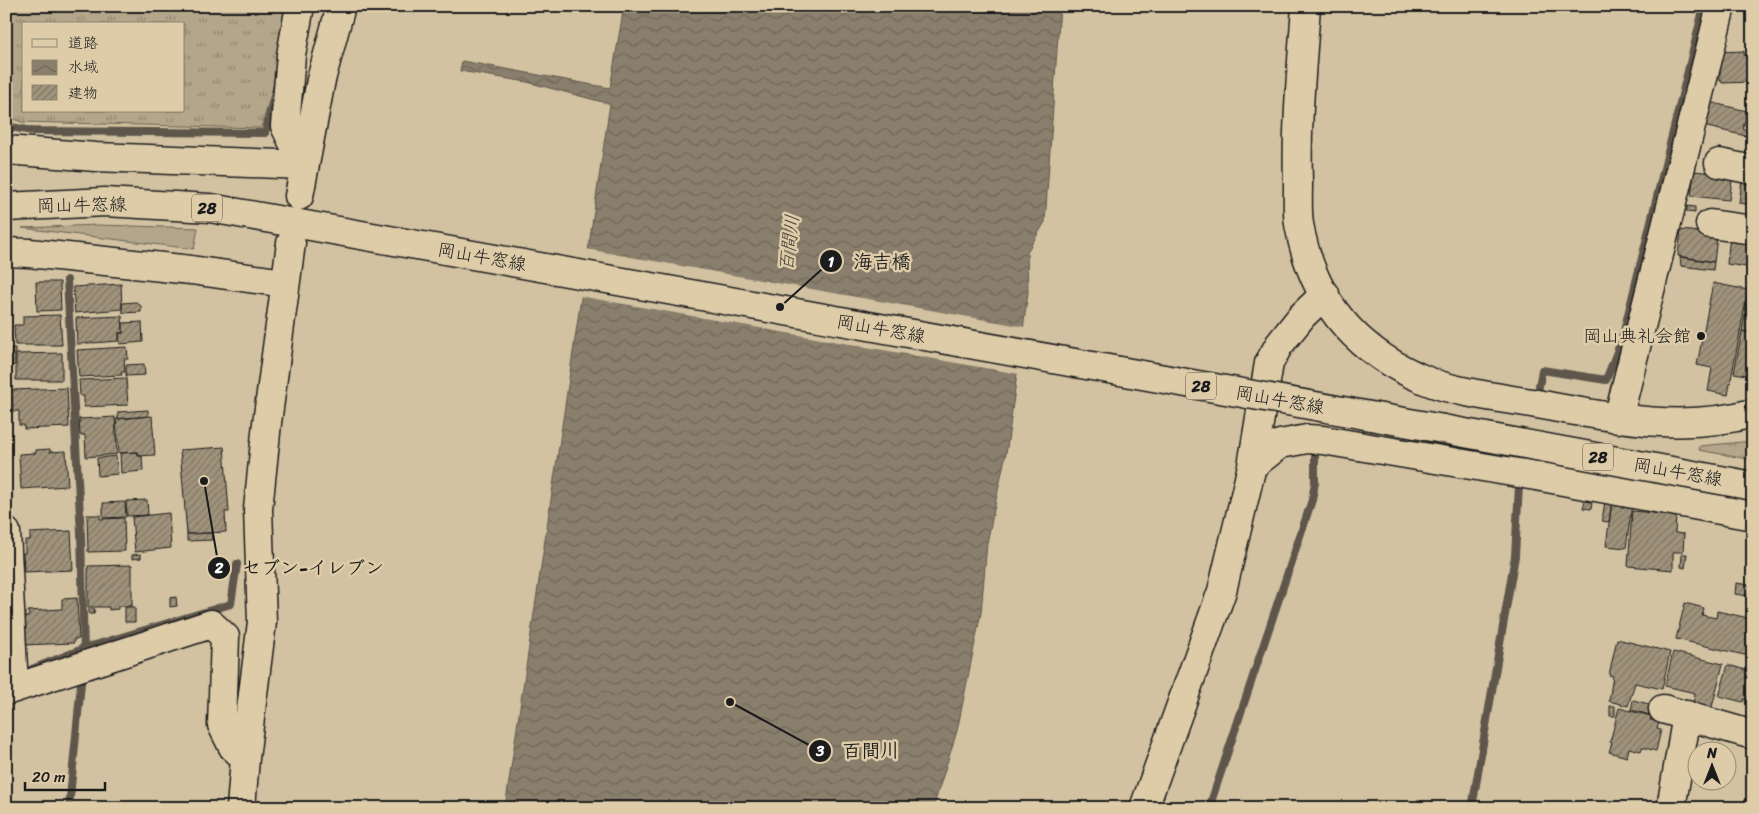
<svg xmlns="http://www.w3.org/2000/svg" width="1759" height="814" font-family="Sriracha,'Klee One',sans-serif">
	<style>
		.grass { fill: url(#grass-tufts); stroke: #686153; fill-rule: evenodd }
		.garden { fill: #b4a68a; stroke: #686153 }
		.water { fill: url(#water-waves); stroke: #5e574c }
		.pier { fill: #d2c2a1 }
		.lines { fill: none; stroke-linecap: round; stroke-linejoin: round }
		.stream { stroke: #5e574c; stroke-width: 8 }
		.building { fill: url(#building-hatch); stroke: #1c1c1c }
		.minor-casing { stroke: #1c1c1c; stroke-width: 31 }
		.major-casing { stroke: #1c1c1c; stroke-width: 31 }
		.minor { stroke: #decca9; stroke-width: 28 }
		.major { stroke: #decca9; stroke-width: 28 }
		.major-bridge-casing { stroke: #1c1c1c; stroke-width: 31; stroke-linecap: butt }
		.major-bridge { stroke: #decca9; stroke-width: 28 }
		.poi-dot { fill: #1c1c1c; stroke: #decca9; stroke-width: 2 }
		.labels { text-anchor: middle; dominant-baseline: central; stroke-width: 5; stroke-linejoin: round; paint-order: stroke }
		.shield { fill: #decca9; stroke: #565146; stroke-width: 1 }
		.shield-label { font-size: 16px; font-weight: bold; fill: #1c1c1c }
		.street-label { font-size: 18px; fill: #1c1c1c; stroke: #decca9 }
		.poi-label { font-size: 18px; fill: #1c1c1c; stroke: #decca9; text-anchor: end }
		.water-label { font-size: 19px; font-style: italic; fill: #423f38; stroke: #decca9 }
		.leader { fill: none; stroke: #1c1c1c; stroke-width: 2 }
		.callout-dot { fill: #1c1c1c; stroke: #decca9; stroke-width: 2 }
		.mark-label { font-size: 15px; text-anchor: middle; font-weight: bold; fill: #fff }
		.callout-label { font-size: 19px; text-anchor: middle; font-weight: bold; fill: #1c1c1c; stroke: #decca9; stroke-width: 5; stroke-linejoin: round; paint-order: stroke }
	</style>
	<defs>
		<pattern id="grass-tufts" width="24" height="20" patternUnits="userSpaceOnUse" patternTransform="scale(1.25)"><rect width="24" height="20" fill="#b4a68a"/><path d="M3 7l-1-3M5 7V3M7 7l1-3M15 17l-1-3M17 17v-4M19 17l1-3" fill="none" stroke="#928670"/></pattern>
		<pattern id="water-waves" width="16" height="10" patternUnits="userSpaceOnUse" patternTransform="scale(1.25)"><rect width="16" height="10" fill="#8a7f6c"/><path d="M0 5q4-4 8 0t8 0" fill="none" stroke="#706758"/></pattern>
		<pattern id="building-hatch" width="6" height="6" patternUnits="userSpaceOnUse" patternTransform="scale(1.25)"><rect width="6" height="6" fill="#a0937c"/><path d="M-1 1l2-2M0 6l6-6M5 7l2-2" fill="none" stroke="#827765"/></pattern>
	</defs>
	<rect width="100%" height="100%" fill="#d2c2a1"/>
	<filter id="ink" filterUnits="userSpaceOnUse"><feTurbulence type="fractalNoise" baseFrequency=".02" numOctaves="2"/><feDisplacementMap in="SourceGraphic" scale="10" xChannelSelector="R" yChannelSelector="G"/><feConvolveMatrix kernelMatrix="1 2 1 2 8 2 1 2 1" color-interpolation-filters="sRGB"/></filter>
	<g filter="url(#ink)">
		<path class="grass" d="M 6,6 L 287,6 L 272,91 L 261,128 L 21,122 L 6,115 ZM 24,24 L 184,24 L 184,111 L 24,111 Z
			M 1753,441 L 1753,460 L 1699,450 L 1700,446 Z"/>
		<path class="garden" d="M 98,225 L 198,228 L 194,249 L 22,228 Z"/>
		<path class="water" d="M 624,6 L 1060,6 L 1045,222 L 1027,252 L 1028,292 L 1007,448 L 987,543 L 981,613 L 957,731 L 933,808 L 505,808 L 610,104 L 527,82 L 460,71 L 462,61 L 610,88 Z"/>
		<path class="pier" d="M 586,249 L 1025,327 L 1019,374 L 579,296 Z"/>
		<g class="lines">
			<path class="stream" d="M 6,126 L 32,131 L 265,133 L 276,89
				M 67,280 L 81,534 L 84,654
				M 1538,392 L 1542,370 L 1606,380 L 1622,339 L 1704,6
				M 32,669 L 85,648 L 231,604 L 237,564
				M 69,808 L 82,673
				M 1209,808 L 1312,500 L 1315,482 L 1315,449
				M 1472,808 L 1515,556 L 1519,486"/>
		</g>
		<path class="building" d="M 1741,6 L 1753,6 L 1753,13 L 1742,10 Z
			M 1744,51 L 1744,55 L 1753,54 L 1753,79 L 1749,79 L 1750,82 L 1722,83 L 1722,81 L 1720,81 L 1719,52 Z
			M 1709,102 L 1747,111 L 1743,129 L 1747,130 L 1746,136 L 1703,126 Z
			M 1753,117 L 1753,132 L 1749,131 Z
			M 1694,171 L 1733,175 L 1729,200 L 1691,196 Z
			M 1742,180 L 1753,181 L 1753,205 L 1739,203 Z
			M 1687,206 L 1695,207 L 1695,213 L 1687,212 Z
			M 1681,230 L 1709,233 L 1717,237 L 1714,262 L 1678,256 Z
			M 1730,235 L 1753,238 L 1753,268 L 1727,264 Z
			M 1680,257 L 1714,262 L 1713,270 L 1681,266 Z
			M 36,282 L 60,282 L 61,310 L 37,311 Z
			M 1751,282 L 1753,282 L 1753,333 L 1742,331 Z
			M 1713,283 L 1748,290 L 1728,395 L 1708,391 L 1712,368 L 1697,365 Z
			M 121,284 L 122,309 L 75,313 L 73,287 Z
			M 136,302 L 141,306 L 141,312 L 123,313 L 122,303 Z
			M 60,315 L 62,345 L 15,345 L 14,325 L 23,325 L 23,316 Z
			M 122,316 L 123,333 L 119,333 L 119,341 L 77,344 L 76,318 Z
			M 142,322 L 143,342 L 120,344 L 119,333 L 123,333 L 123,323 Z
			M 1742,331 L 1753,333 L 1753,376 L 1734,373 Z
			M 127,347 L 128,359 L 124,359 L 125,372 L 121,372 L 122,375 L 79,377 L 77,350 Z
			M 11,348 L 15,348 L 15,365 L 11,366 Z
			M 62,353 L 62,380 L 16,380 L 16,354 Z
			M 144,364 L 145,375 L 126,376 L 126,365 Z
			M 126,378 L 128,405 L 84,407 L 84,396 L 80,396 L 79,380 Z
			M 67,388 L 69,427 L 24,429 L 24,425 L 19,425 L 19,411 L 13,411 L 12,390 Z
			M 148,410 L 148,416 L 118,419 L 118,412 Z
			M 152,416 L 155,455 L 138,456 L 138,452 L 119,453 L 116,419 Z
			M 115,417 L 117,454 L 86,457 L 85,435 L 80,435 L 79,419 Z
			M 224,447 L 229,512 L 225,512 L 226,532 L 187,534 L 180,450 Z
			M 50,449 L 50,452 L 66,451 L 68,486 L 21,489 L 19,454 L 36,453 L 36,450 Z
			M 138,452 L 138,456 L 142,456 L 143,471 L 121,473 L 120,453 Z
			M 116,456 L 118,474 L 98,476 L 97,458 Z
			M 147,500 L 148,515 L 127,516 L 126,501 Z
			M 1585,501 L 1592,502 L 1591,509 L 1583,508 Z
			M 1605,501 L 1612,501 L 1609,522 L 1602,521 Z
			M 1612,501 L 1632,504 L 1626,548 L 1606,546 Z
			M 125,502 L 126,517 L 103,518 L 103,503 Z
			M 1632,511 L 1676,515 L 1675,533 L 1684,534 L 1683,552 L 1673,552 L 1673,570 L 1628,566 Z
			M 169,513 L 171,548 L 135,552 L 132,517 Z
			M 87,515 L 100,515 L 100,519 L 124,518 L 125,551 L 88,552 Z
			M 71,531 L 73,570 L 24,572 L 23,553 L 25,553 L 25,540 L 30,540 L 30,533 Z
			M 211,533 L 212,540 L 187,541 L 187,534 Z
			M 141,554 L 141,558 L 132,559 L 132,555 Z
			M 1682,554 L 1687,554 L 1685,568 L 1681,567 Z
			M 132,565 L 132,606 L 118,606 L 118,609 L 109,610 L 109,607 L 88,607 L 88,566 Z
			M 1753,576 L 1753,604 L 1747,603 Z
			M 1736,583 L 1750,585 L 1748,596 L 1735,594 Z
			M 176,597 L 177,606 L 170,607 L 170,598 Z
			M 77,598 L 79,639 L 74,639 L 74,643 L 22,645 L 21,619 L 29,616 L 28,611 L 62,609 L 62,599 Z
			M 1685,603 L 1704,608 L 1702,615 L 1716,618 L 1717,611 L 1753,619 L 1753,657 L 1676,639 Z
			M 125,607 L 135,607 L 135,622 L 125,622 Z
			M 89,609 L 95,609 L 94,614 L 89,614 Z
			M 1617,639 L 1670,652 L 1662,689 L 1635,683 L 1628,706 L 1609,701 L 1613,676 L 1609,675 Z
			M 1673,652 L 1723,664 L 1711,711 L 1693,706 L 1695,693 L 1665,686 Z
			M 1728,665 L 1753,672 L 1753,678 L 1747,700 L 1744,699 L 1743,702 L 1719,696 Z
			M 1633,700 L 1657,706 L 1654,716 L 1631,710 Z
			M 6,702 L 11,702 L 10,719 L 6,719 Z
			M 1610,706 L 1615,706 L 1615,716 L 1610,716 Z
			M 1619,708 L 1651,716 L 1650,720 L 1659,722 L 1657,729 L 1661,730 L 1656,751 L 1642,747 L 1641,751 L 1629,748 L 1627,757 L 1609,752 L 1612,743 L 1610,742 Z"/>
		<g class="lines">
			<defs>
				<path id="minor" d="M 1306,6 C 1302,65 1296,123 1298,182 C 1298,196 1297,211 1299,224 C 1312,300 1355,351 1425,380 C 1456,393 1503,398 1537,404 C 1608,417 1681,433 1753,413
					M 6,150 L 96,157 L 304,165 L 285,126 L 291,55 L 300,6
					M 1719,163 L 1753,170
					M 299,196 L 321,80 L 341,6
					M 1710,224 L 1753,230
					M 6,252 L 29,253 L 191,270 L 285,283
					M 1618,419 L 1721,6
					M 1252,466 L 1280,444 L 1307,439 L 1323,440 L 1536,476 L 1753,516
					M 6,532 L 14,688
					M 6,691 L 211,624 L 225,637 L 222,725 L 233,747 L 245,758
					M 1663,709 L 1753,735
					M 241,808 L 245,758 L 262,622 L 258,509 L 267,423 L 291,243
					M 1144,808 L 1222,591 L 1252,466 L 1269,363 L 1279,345 L 1302,316 L 1325,294
					M 1671,808 L 1687,715"/>
				<path id="major" d="M 6,207 L 105,202 L 210,208 L 1248,394
					M 1443,429 L 1753,486"/>
			</defs>
			<use href="#minor" class="minor-casing"/>
			<use href="#major" class="major-casing"/>
			<use href="#minor" class="minor"/>
			<use href="#major" class="major"/>
			<defs>
				<path id="major-bridge" d="M 1248,394 L 1443,429"/>
			</defs>
			<use href="#major-bridge" class="major-bridge-casing"/>
			<use href="#major-bridge" class="major-bridge"/>
		</g>
	</g>
	<circle class="poi-dot" cx="1701" cy="336" r="5"/>
	<g class="labels">
		<g class="shield">
			<rect x="192" y="194.5" width="30" height="27" rx="4"/>
			<rect x="1186" y="372.5" width="30" height="27" rx="4"/>
			<rect x="1583" y="443.5" width="30" height="27" rx="4"/>
		</g>
		<g class="shield-label">
			<text x="207" y="208">28</text>
			<text x="1201" y="386">28</text>
			<text x="1598" y="457">28</text>
		</g>
		<g class="street-label">
			<text transform="translate(82 205) rotate(-1)">岡山牛窓線</text>
			<text transform="translate(482 257) rotate(10)">岡山牛窓線</text>
			<text transform="translate(881 329) rotate(10)">岡山牛窓線</text>
			<text transform="translate(1280 400) rotate(10)">岡山牛窓線</text>
			<text transform="translate(1678 472) rotate(10)">岡山牛窓線</text>
		</g>
		<g class="poi-label">
			<text x="1691" y="336">岡山典礼会館</text>
		</g>
		<g class="water-label">
			<text transform="translate(789 243) rotate(-83)">百間川</text>
		</g>
	</g>
	<path class="leader" d="M780 307L831 261M204 481L219 568M730 702L820 751"/>
	<g class="callout-dot">
		<circle cx="780" cy="307" r="5"/>
		<circle cx="204" cy="481" r="5"/>
		<circle cx="730" cy="702" r="5"/>
		<circle cx="831" cy="261" r="12"/>
		<circle cx="219" cy="568" r="12"/>
		<circle cx="820" cy="751" r="12"/>
	</g>
	<g class="mark-label">
		<text x="831" y="267">1</text>
		<text x="219" y="573">2</text>
		<text x="820" y="756">3</text>
	</g>
	<g class="callout-label">
		<text x="882" y="268">海吉橋</text>
		<text x="313" y="574">セブン-イレブン</text>
		<text x="871" y="757">百間川</text>
	</g>
	<rect width="1759" height="814" fill="none" stroke="#decca9" stroke-width="25"/>
	<rect x="12" y="12" width="1734" height="789" fill="none" stroke="#1c1c1c" stroke-width="2" filter="url(#ink)"/>
	<rect x="22" y="22" width="162" height="90" fill="#decca9" stroke="#908671"/>
	<rect x="32" y="39" width="25" height="8" fill="#decca9" stroke="#908671"/>
	<text x="68" y="48" font-size="15" fill="#1c1c1c">道路</text>
	<rect x="32" y="60" width="25" height="15" fill="url(#water-waves)" stroke="#908671"/>
	<text x="68" y="72" font-size="15" fill="#1c1c1c">水域</text>
	<rect x="32" y="85" width="25" height="15" fill="url(#building-hatch)" stroke="#908671"/>
	<text x="68" y="98" font-size="15" fill="#1c1c1c">建物</text>
	<g transform="translate(1712 766)"><circle r="24" fill="#decca9" stroke="#908671"/>
	<path d="M0-4L9 19L0 12L-9 19Z" fill="#1c1c1c"/>
	<text y="-8" font-size="14" font-weight="bold" text-anchor="middle" fill="#1c1c1c">N</text>
	</g>
	<path d="M25 782v8h80v-8" fill="none" stroke="#1c1c1c" stroke-width="2.5"/>
	<text x="32" y="782" font-size="15" fill="#1c1c1c" stroke="#decca9" stroke-width="4" paint-order="stroke">20 m</text>
</svg>
